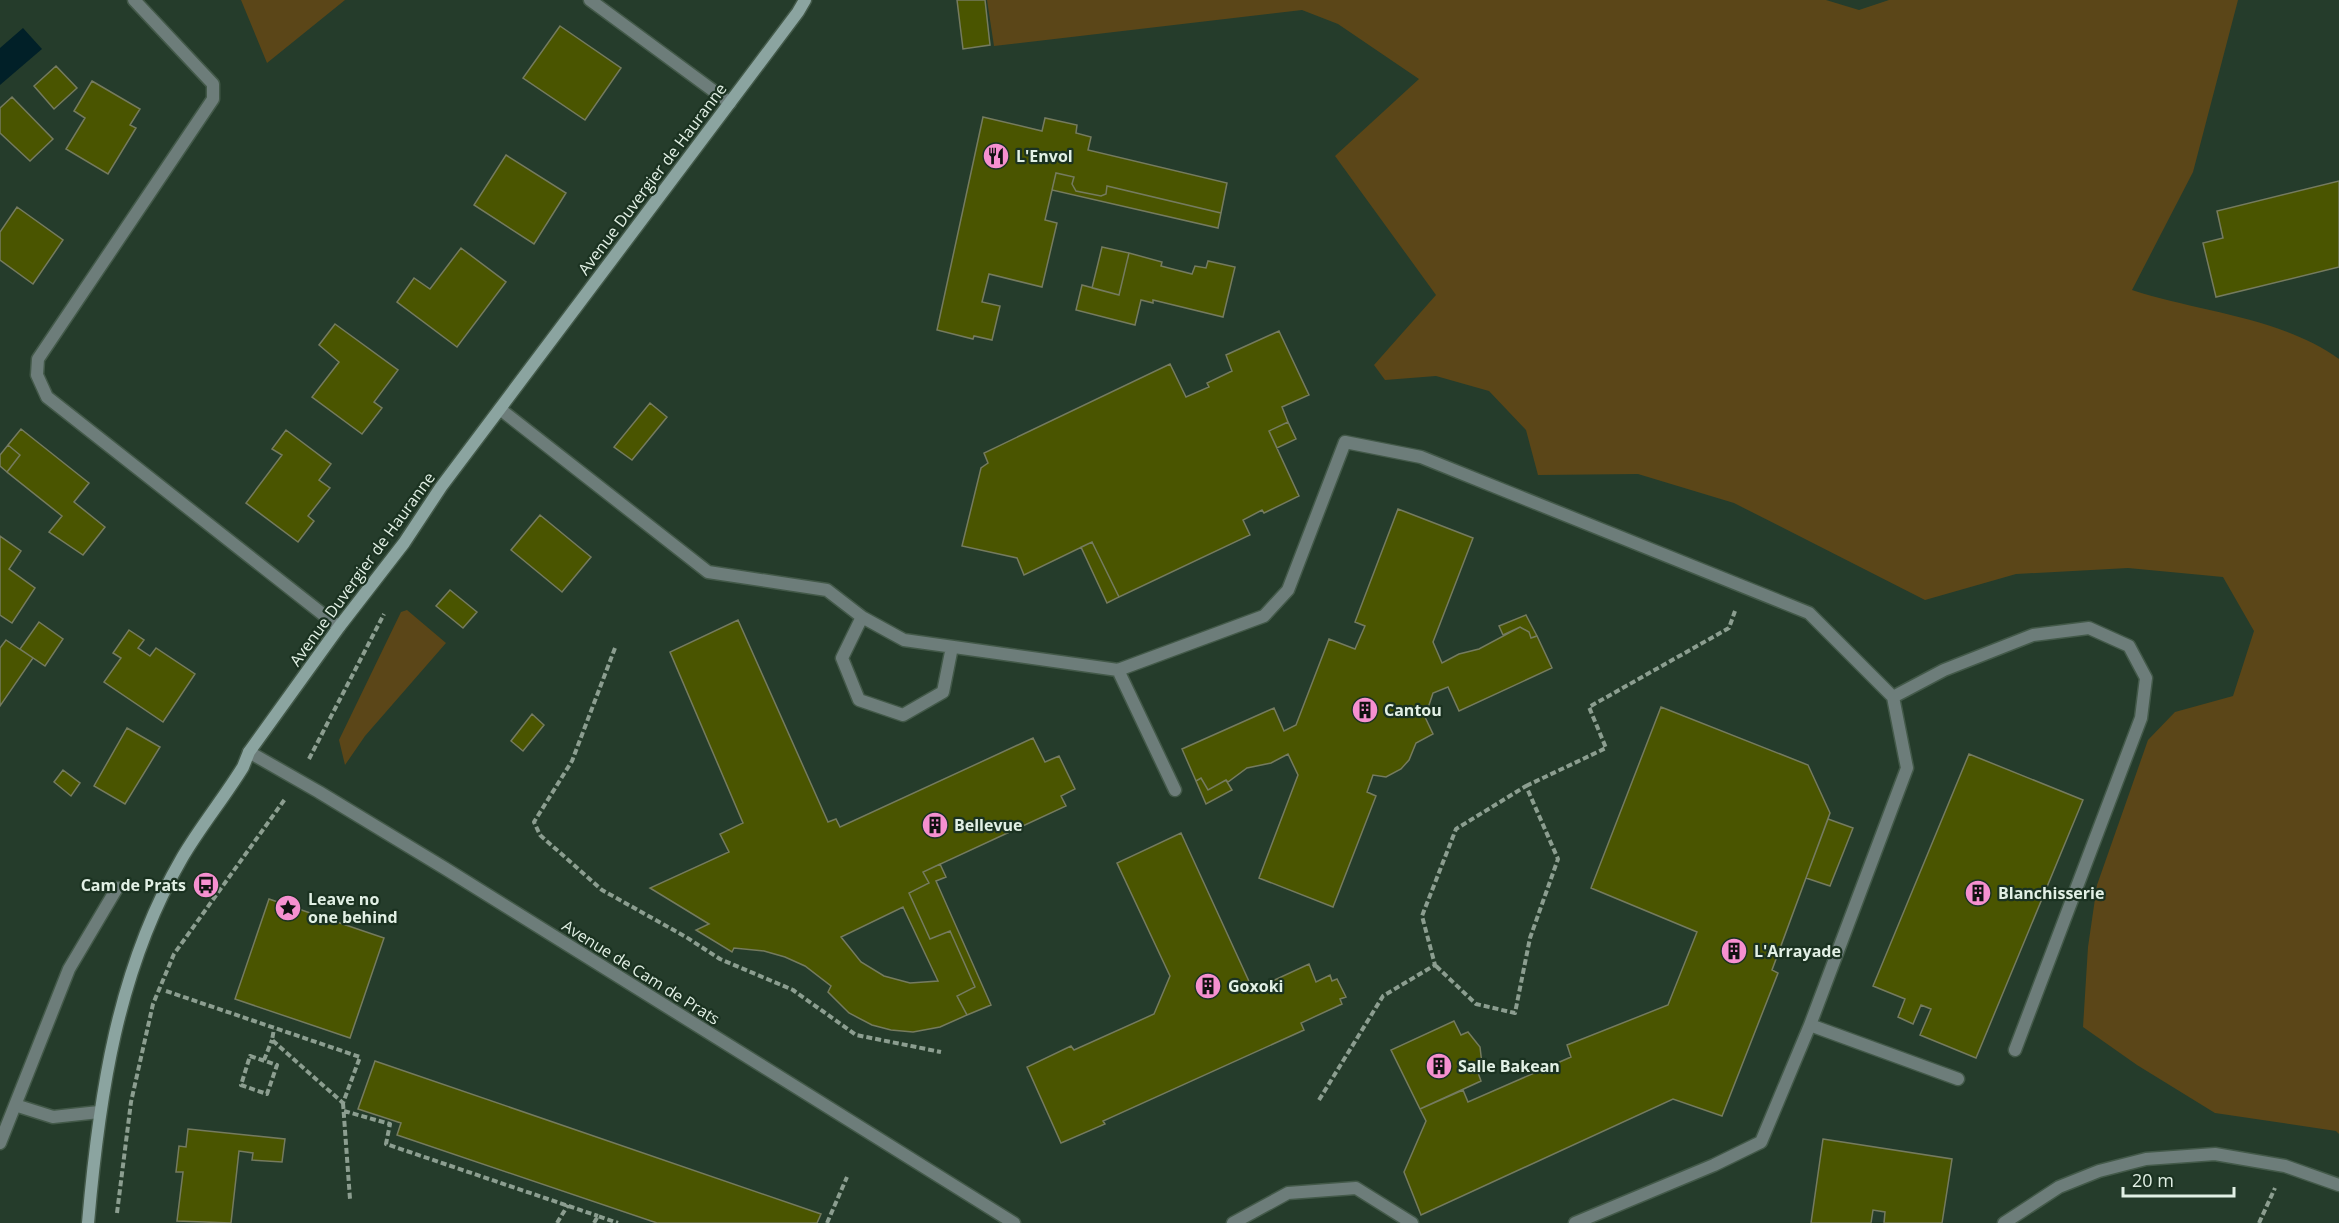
<svg xmlns="http://www.w3.org/2000/svg" width="2339" height="1223" font-family="'Open Sans',sans-serif">
	<style>
		.green { fill: #5b4618 }
		.water { fill: #012028 }
		.building { fill: #4a5500; stroke: #757b5f; stroke-width: 1.5; fill-rule: evenodd }
		.lines { fill: none; stroke-linecap: round; stroke-linejoin: round }
		.lane-casing { stroke: #435949; stroke-width: 15 }
		.street-casing { stroke: #435949; stroke-width: 15 }
		.secondary-casing { stroke: #435949; stroke-width: 15 }
		.path { stroke: #8c9e90; stroke-width: 4; stroke-dasharray: 6 3; stroke-linecap: butt }
		.lane { stroke: #6d7d7a; stroke-width: 12 }
		.street { stroke: #6d7d7a; stroke-width: 12 }
		.secondary { stroke: #8ba4a0; stroke-width: 12 }
		.labels { text-anchor: middle; dominant-baseline: central; stroke-width: 4.5; stroke-linejoin: round; paint-order: stroke }
		.poi-label { font-size: 16px; font-weight: bold; fill: #e2f0e5; stroke: #1b3221; text-anchor: start }
		.street-label { font-size: 16px; fill: #e2f0e5; stroke: #1b3221 }
	</style>
	<rect width="100%" height="100%" fill="#253c2b"/>
	<path class="green" d="M 241,0 L 345,0 L 267,63 Z
		M 987,0 L 1826,0 L 1859,10 L 1889,0 L 2238,0 L 2193,172 L 2132,290 C 2199,312 2281,317 2339,359 L 2339,1134 L 2336,1131 L 2215,1113 L 2137,1065 L 2083,1027 L 2088,947 L 2097,885 L 2148,740 L 2175,712 L 2233,696 L 2254,631 L 2223,577 L 2128,568 L 2016,574 L 1925,600 L 1734,503 L 1638,474 L 1538,475 L 1526,430 L 1489,391 L 1436,376 L 1385,380 L 1374,365 L 1436,295 L 1335,156 L 1419,79 L 1338,24 L 1302,10 L 994,46 Z
		M 407,610 L 446,643 L 365,736 L 345,765 L 339,740 L 401,612 Z"/>
	<path class="water" d="M 23,28 L 42,49 L 0,85 L 0,48 Z"/>
	<path class="building" d="M 957,0 L 985,0 L 990,45 L 963,49 Z
		M 560,26 L 621,68 L 585,120 L 523,78 Z
		M 56,66 L 77,88 L 54,109 L 34,86 Z
		M 92,81 L 140,109 L 130,125 L 136,128 L 108,174 L 66,149 L 85,118 L 74,111 Z
		M 12,97 L 53,139 L 30,161 L 0,133 L 0,108 Z
		M 983,117 L 1042,131 L 1045,118 L 1077,125 L 1076,133 L 1091,137 L 1088,150 L 1227,183 L 1221,213 L 1107,186 L 1106,194 L 1101,196 L 1076,191 L 1072,184 L 1074,177 L 1056,173 L 1045,220 L 1057,223 L 1042,287 L 989,274 L 982,302 L 1000,306 L 992,340 L 974,336 L 973,339 L 937,330 Z
		M 506,155 L 566,193 L 534,244 L 474,205 Z
		M 1056,173 L 1074,177 L 1072,184 L 1076,191 L 1101,196 L 1106,194 L 1107,186 L 1221,213 L 1218,228 L 1052,190 Z
		M 2339,181 L 2339,267 L 2216,297 L 2203,243 L 2223,238 L 2217,211 Z
		M 17,207 L 63,240 L 33,284 L 0,260 L 0,232 Z
		M 1102,247 L 1129,253 L 1119,295 L 1092,288 Z
		M 461,248 L 506,282 L 457,347 L 397,302 L 414,278 L 430,289 Z
		M 1129,253 L 1162,262 L 1161,266 L 1192,274 L 1195,266 L 1206,268 L 1208,261 L 1235,267 L 1223,317 L 1153,300 L 1153,303 L 1141,300 L 1135,325 L 1076,310 L 1082,285 L 1119,295 Z
		M 335,324 L 398,370 L 374,402 L 382,408 L 362,434 L 312,397 L 339,362 L 319,345 Z
		M 1279,331 L 1309,395 L 1282,407 L 1288,422 L 1269,431 L 1299,496 L 1264,513 L 1262,510 L 1243,520 L 1250,535 L 1119,597 L 1092,542 L 1024,575 L 1017,558 L 962,546 L 981,468 L 988,463 L 984,453 L 1170,364 L 1186,397 L 1209,387 L 1207,383 L 1232,371 L 1226,355 Z
		M 650,403 L 667,417 L 632,460 L 614,447 Z
		M 1288,422 L 1296,439 L 1277,448 L 1269,431 Z
		M 21,429 L 89,483 L 74,502 L 105,527 L 83,555 L 49,532 L 62,516 L 7,472 L 20,455 L 8,445 Z
		M 286,430 L 331,464 L 319,480 L 330,488 L 308,516 L 314,521 L 298,542 L 246,503 L 282,455 L 272,449 Z
		M 8,445 L 20,455 L 7,472 L 0,466 L 0,455 Z
		M 1398,509 L 1473,538 L 1433,642 L 1442,663 L 1459,654 L 1479,649 L 1520,627 L 1529,632 L 1531,638 L 1537,636 L 1552,668 L 1459,711 L 1448,687 L 1433,693 L 1425,717 L 1433,734 L 1416,743 L 1409,760 L 1401,769 L 1386,777 L 1373,775 L 1367,792 L 1376,796 L 1333,907 L 1259,878 L 1298,775 L 1288,754 L 1271,763 L 1247,768 L 1228,782 L 1226,780 L 1208,790 L 1201,778 L 1196,781 L 1182,749 L 1274,708 L 1284,731 L 1296,725 L 1329,639 L 1355,649 L 1365,626 L 1355,622 Z
		M 540,515 L 591,557 L 562,592 L 511,550 Z
		M 0,536 L 21,551 L 9,569 L 35,588 L 12,623 L 0,615 Z
		M 1092,542 L 1119,597 L 1107,603 L 1081,547 Z
		M 450,590 L 477,612 L 463,628 L 436,606 Z
		M 1526,615 L 1537,636 L 1531,638 L 1529,632 L 1520,627 L 1503,635 L 1499,626 Z
		M 738,620 L 828,822 L 836,819 L 840,827 L 1033,738 L 1045,762 L 1059,756 L 1075,789 L 1061,796 L 1066,806 L 923,872 L 929,883 L 909,893 L 930,939 L 950,931 L 975,987 L 957,996 L 967,1015 L 940,1027 L 913,1032 L 891,1030 L 872,1025 L 849,1013 L 828,992 L 831,986 L 805,966 L 785,957 L 764,951 L 734,948 L 732,952 L 696,930 L 709,924 L 650,888 L 729,852 L 720,834 L 743,823 L 670,652 ZM 903,907 L 938,981 L 910,983 L 884,976 L 861,962 L 841,937 Z
		M 39,622 L 63,639 L 45,666 L 20,649 Z
		M 129,630 L 144,640 L 138,648 L 150,656 L 156,648 L 195,674 L 163,722 L 104,682 L 121,658 L 113,653 Z
		M 6,640 L 33,658 L 0,706 L 0,648 Z
		M 1661,707 L 1808,765 L 1830,813 L 1772,970 L 1778,973 L 1722,1116 L 1673,1099 L 1421,1215 L 1404,1172 L 1426,1121 L 1420,1109 L 1463,1090 L 1468,1102 L 1571,1057 L 1567,1045 L 1668,1005 L 1697,932 L 1591,888 Z
		M 532,714 L 544,725 L 523,751 L 511,741 Z
		M 127,728 L 160,747 L 125,804 L 94,786 Z
		M 1969,754 L 2083,800 L 1976,1058 L 1920,1035 L 1931,1009 L 1921,1005 L 1913,1024 L 1898,1017 L 1905,999 L 1873,986 Z
		M 63,770 L 80,783 L 71,796 L 54,782 Z
		M 1201,778 L 1208,790 L 1226,780 L 1232,790 L 1206,804 L 1196,781 Z
		M 1828,819 L 1853,828 L 1830,886 L 1806,878 Z
		M 1181,833 L 1253,990 L 1309,964 L 1316,982 L 1330,975 L 1332,981 L 1337,979 L 1346,997 L 1340,999 L 1342,1004 L 1301,1023 L 1304,1030 L 1103,1121 L 1105,1124 L 1061,1143 L 1027,1067 L 1071,1046 L 1074,1050 L 1154,1014 L 1170,976 L 1117,863 Z
		M 940,864 L 946,877 L 936,881 L 991,1005 L 967,1015 L 957,996 L 975,987 L 950,931 L 930,939 L 909,893 L 929,883 L 923,872 Z
		M 269,899 L 384,938 L 350,1038 L 235,999 Z
		M 1454,1021 L 1461,1035 L 1468,1032 L 1480,1047 L 1482,1064 L 1476,1067 L 1481,1081 L 1420,1109 L 1391,1050 Z
		M 375,1061 L 821,1214 L 817,1223 L 657,1223 L 397,1135 L 401,1123 L 358,1109 Z
		M 188,1129 L 285,1139 L 282,1162 L 252,1160 L 253,1153 L 239,1151 L 231,1223 L 177,1221 L 183,1172 L 176,1172 L 179,1146 L 186,1147 Z
		M 1823,1139 L 1952,1159 L 1942,1223 L 1884,1223 L 1885,1212 L 1873,1210 L 1871,1223 L 1811,1223 Z"/>
	<g class="lines">
		<defs>
			<path id="lane" d="M 134,0 L 213,84 L 213,99 L 38,359 L 37,375 L 47,397 L 339,627
				M 500,409 L 708,572 L 827,590 L 862,617 L 904,640 L 1118,670 L 1264,616 L 1288,590 L 1345,442 L 1421,457 L 1809,613 L 1893,697 L 1907,768 L 1810,1025 L 1761,1142 L 1714,1165 L 1575,1223
				M 862,617 L 842,658 L 859,700 L 903,715 L 943,692 L 952,647
				M 1118,670 L 1175,790
				M 1893,697 L 1944,670 L 2033,635 L 2089,628 L 2129,646 L 2146,678 L 2141,718 L 2015,1050
				M 1810,1025 L 1958,1079
				M 1233,1223 L 1288,1193 L 1356,1188 L 1412,1223"/>
			<path id="street" d="M 590,0 L 730,103
				M 249,752 L 319,792 L 446,869 L 1014,1223
				M 15,1105 L 53,1117 L 99,1112
				M 0,1143 L 69,969 L 117,888
				M 2004,1223 L 2059,1187 L 2099,1171 L 2146,1159 L 2215,1154 L 2285,1166 L 2339,1185"/>
			<path id="secondary" d="M 88,1223 C 99,1096 117,970 182,858 C 200,827 224,798 243,767 L 249,752 L 339,627 L 404,543 L 441,487 L 798,12 L 805,0"/>
		</defs>
		<use href="#lane" class="lane-casing"/>
		<use href="#street" class="street-casing"/>
		<use href="#secondary" class="secondary-casing"/>
		<path class="path" d="M 615,648 L 572,761 L 534,822 L 540,835 L 602,890 L 686,937 L 720,959 L 793,990 L 856,1035 L 941,1052
			M 309,759 L 384,614
			M 1526,786 L 1606,748 L 1589,707 L 1729,628 L 1735,611
			M 166,991 L 360,1057 L 343,1103 L 272,1040 L 274,1029
			M 250,1056 L 277,1065 L 267,1094 L 241,1085 Z
			M 264,1060 L 272,1040
			M 1319,1100 L 1383,996 L 1435,965 L 1422,916 L 1456,829 L 1526,786 L 1558,859 L 1530,938 L 1515,1013 L 1476,1004 L 1435,965
			M 343,1103 L 350,1199
			M 344,1111 L 390,1124 L 386,1144 L 598,1216
			M 117,1213 L 131,1102 L 153,1004 L 174,954 L 285,799
			M 557,1223 L 568,1205
			M 594,1223 L 598,1216 L 618,1223
			M 827,1223 L 847,1177
			M 2259,1223 L 2275,1188"/>
		<use href="#lane" class="lane"/>
		<use href="#street" class="street"/>
		<use href="#secondary" class="secondary"/>
	</g>
	<defs>
		<symbol id="restaurant-disc" viewBox="-11 -11 22 22"><circle r="9.5" fill="#f690d0" stroke="#1b3221"/><path d="M-5-6h1v4h1v-4h1v4h1v-4h1v5L-1.5 .5V6h-2V.5L-5-1ZM5-6V6H3V1.5H1.5Q1.5-4 5-6Z" fill="#111"/></symbol>
		<symbol id="building-disc" viewBox="-11 -11 22 22"><circle r="9.5" fill="#f690d0" stroke="#1b3221"/><path d="M-4-6H4V6H1V3H-1V6H-4ZM-2.5-4.3h1.7v1.8h-1.7ZM.8-4.3h1.7v1.8H.8ZM-2.5-1h1.7V.8h-1.7ZM.8-1h1.7V.8H.8Z" fill="#111"/></symbol>
		<symbol id="bus-disc" viewBox="-11 -11 22 22"><circle r="9.5" fill="#f690d0" stroke="#1b3221"/><path d="M-5-6H5V4H4V6H2V4H-2V6H-4V4H-5ZM-3.5-4V0h7V-4ZM-3.5 1.2v1.5H-2V1.2ZM2 1.2v1.5H3.5V1.2Z" fill="#111"/></symbol>
		<symbol id="sight-disc" viewBox="-11 -11 22 22"><circle r="9.5" fill="#f690d0" stroke="#1b3221"/><path d="M0-6L1.8-2.2L6-1.7L2.9 1.2L3.7 5.4L0 3.3L-3.7 5.4L-2.9 1.2L-6-1.7L-1.8-2.2Z" fill="#111"/></symbol>
	</defs>
	<g fill-rule="evenodd">
		<use href="#restaurant-disc" x="981" y="141" width="30" height="30"/>
		<use href="#building-disc" x="1350" y="695" width="30" height="30"/>
		<use href="#building-disc" x="920" y="810" width="30" height="30"/>
		<use href="#bus-disc" x="191" y="870" width="30" height="30"/>
		<use href="#building-disc" x="1963" y="878" width="30" height="30"/>
		<use href="#sight-disc" x="273" y="893" width="30" height="30"/>
		<use href="#building-disc" x="1719" y="936" width="30" height="30"/>
		<use href="#building-disc" x="1193" y="971" width="30" height="30"/>
		<use href="#building-disc" x="1424" y="1051" width="30" height="30"/>
	</g>
	<g class="labels">
		<g class="poi-label">
			<text x="1016" y="156">L'Envol</text>
			<text x="1384" y="710">Cantou</text>
			<text x="954" y="825">Bellevue</text>
			<text x="186" y="885" text-anchor="end">Cam de Prats</text>
			<text x="1998" y="893">Blanchisserie</text>
			<text x="308" y="899">Leave no<tspan x="308" dy="18">one behind</tspan></text>
			<text x="1754" y="951">L'Arrayade</text>
			<text x="1228" y="986">Goxoki</text>
			<text x="1458" y="1066">Salle Bakean</text>
		</g>
		<g class="street-label">
			<text transform="translate(652 179) rotate(-53)">Avenue Duvergier de Hauranne</text>
			<text transform="translate(362 569) rotate(-54)">Avenue Duvergier de Hauranne</text>
			<text transform="translate(641 972) rotate(32)">Avenue de Cam de Prats</text>
		</g>
	</g>
	<path d="M2123 1187v9h111v-9" fill="none" stroke="#e2f0e5" stroke-width="3"/>
	<text x="2132" y="1187" font-size="18" fill="#e2f0e5" stroke="#1b3221" stroke-width="4.5" paint-order="stroke">20 m</text>
</svg>
